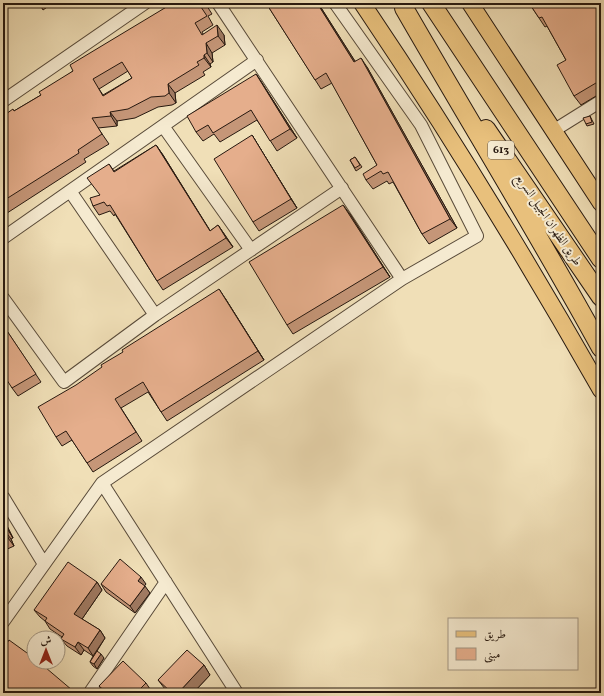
<svg xmlns="http://www.w3.org/2000/svg" width="604" height="696" font-family="Vollkorn,Amiri,serif">
	<style>
		.lines { fill: none; stroke-linecap: round; stroke-linejoin: round }
		.minor-casing { stroke: #584a39; stroke-width: 14 }
		.major-casing { stroke: #26180f; stroke-width: 18 }
		.highway-casing { stroke: #26180f; stroke-width: 20 }
		.minor { stroke: #f5ead0; stroke-width: 12 }
		.major { stroke: #e8c07c; stroke-width: 16 }
		.highway { stroke: #e8c07c; stroke-width: 18 }
		.wall { fill: #c59678; stroke: #26180f; fill-rule: evenodd }
		.shaded-wall { fill: #a07a62; stroke: #26180f }
		.building { fill: #e5ae8c; stroke: #26180f; fill-rule: evenodd }
		.labels { text-anchor: middle; dominant-baseline: central; stroke-width: 4; stroke-linejoin: round; paint-order: stroke }
		.shield { fill: #f5ead0; stroke: #645749; stroke-width: 1 }
		.shield-label { font-size: 11px; font-weight: bold; fill: #26180f }
		.street-label { font-size: 12px; fill: #26180f; stroke: #f5ead0 }
	</style>
	<rect width="100%" height="100%" fill="#f0dfb7"/>
	<filter id="stains"><feTurbulence type="fractalNoise" baseFrequency=".005" numOctaves="4"/><feColorMatrix values="0 0 0 0 .2 0 0 0 0 .09 0 0 0 0 .02 0 0 0 .5 -.17"/></filter>
	<radialGradient id="worn" r=".72"><stop offset=".6" stop-color="#630" stop-opacity="0"/><stop offset="1" stop-color="#630" stop-opacity=".3"/></radialGradient>
	<g class="lines">
		<defs>
			<path id="minor" d="M 218,3 L 402,279
				M 3,101 L 145,3
				M 163,126 L 251,250
				M 553,131 L 601,101
				M 70,191 L 155,315
				M 3,238 L 257,60
				M 3,298 L 64,382 L 155,315 L 342,188
				M 102,483 L 237,693
				M 3,497 L 44,564
				M 3,622 L 102,483 L 402,279 L 477,236 L 421,125 L 335,3
				M 93,693 L 91,691 L 166,582"/>
			<path id="major" d="M 362,3 C 447,129 526,258 601,390
				M 470,3 L 601,203"/>
			<path id="highway" d="M 431,3 L 601,259
				M 404,8 C 469,121 538,233 601,348
				M 486,129 L 601,297"/>
		</defs>
		<use href="#minor" class="minor-casing"/>
		<use href="#major" class="major-casing"/>
		<use href="#highway" class="highway-casing"/>
		<use href="#minor" class="minor"/>
		<use href="#major" class="major"/>
		<use href="#highway" class="highway"/>
	</g>
	<path class="wall" d="M 39,3 L 53,3 L 43,10 Z
		M 173,3 L 205,3 L 212,14 L 208,16 L 213,25 L 202,32 L 203,34 L 224,35 L 225,45 L 212,53 L 213,62 L 210,64 L 211,67 L 203,72 L 205,75 L 175,93 L 176,103 L 172,105 L 158,107 L 135,118 L 117,121 L 117,126 L 98,128 L 109,144 L 84,159 L 86,162 L 4,215 L 5,217 L 3,218 L 3,116 L 14,111 L 41,95 L 73,71 ZM 128,71 L 132,78 L 103,95 L 99,89 Z
		M 266,3 L 318,3 L 355,61 L 367,67 L 457,228 L 429,244 L 422,234 L 393,182 L 389,184 L 387,181 L 373,189 L 366,180 L 377,165 L 332,83 L 321,89 Z
		M 529,3 L 601,3 L 601,93 L 581,105 L 574,96 L 566,60 L 547,26 L 545,27 Z
		M 256,74 L 262,83 L 297,138 L 277,151 L 257,120 L 220,142 L 214,134 L 203,141 L 196,132 Z
		M 590,116 L 594,124 L 587,126 L 586,124 Z
		M 252,135 L 258,145 L 297,208 L 259,231 L 253,222 Z
		M 156,145 L 163,155 L 210,231 L 218,225 L 233,247 L 163,290 L 157,281 L 115,214 L 114,216 L 110,211 L 99,215 L 93,206 L 100,195 L 109,164 L 114,171 Z
		M 355,157 L 362,167 L 356,171 L 350,160 Z
		M 350,214 L 390,277 L 293,334 L 287,325 Z
		M 225,298 L 264,360 L 167,421 L 148,392 L 121,408 L 142,441 L 93,472 L 72,440 L 62,446 L 56,437 Z
		M 3,325 L 41,382 L 18,396 L 12,388 Z
		M 3,518 L 13,538 L 11,539 L 14,546 L 3,551 Z
		M 97,582 L 102,590 L 82,619 L 100,630 L 105,638 L 94,656 L 104,658 L 97,669 L 93,666 L 90,662 L 93,656 L 84,650 L 81,655 L 67,646 L 61,639 L 62,637 L 50,629 L 45,621 L 40,617 L 34,610 Z
		M 101,584 L 146,584 L 144,586 L 150,593 L 135,613 L 106,592 Z
		M 3,649 L 72,690 L 74,693 L 6,693 L 3,689 Z
		M 204,665 L 210,675 L 193,693 L 169,693 L 165,689 L 158,680 Z
		M 146,683 L 152,692 L 152,693 L 104,693 L 99,686 Z"/>
	<path class="shaded-wall" d="M 317,3 L 318,3 L 361,71 L 354,62 Z
		M 217,25 L 224,35 L 225,45 L 218,36 Z
		M 206,43 L 212,53 L 213,62 L 207,53 Z
		M 204,55 L 210,64 L 211,67 L 204,58 Z
		M 361,58 L 367,67 L 457,228 L 450,219 Z
		M 256,74 L 262,83 L 297,138 L 290,129 Z
		M 168,84 L 175,93 L 176,103 L 169,93 Z
		M 110,112 L 117,121 L 117,126 L 111,116 Z
		M 252,135 L 258,145 L 297,208 L 291,199 Z
		M 156,145 L 163,155 L 216,240 L 210,231 Z
		M 343,205 L 350,214 L 390,277 L 383,267 Z
		M 218,225 L 225,235 L 233,247 L 226,238 Z
		M 219,289 L 225,298 L 264,360 L 258,351 Z
		M 3,518 L 13,538 L 8,530 L 3,521 Z
		M 5,531 L 11,539 L 14,546 L 8,538 Z
		M 141,577 L 146,584 L 143,588 L 138,581 Z
		M 97,582 L 102,590 L 80,622 L 74,614 Z
		M 145,586 L 150,593 L 135,613 L 130,606 Z
		M 100,630 L 105,638 L 93,656 L 88,648 Z
		M 78,642 L 84,650 L 81,655 L 75,647 Z
		M 101,654 L 104,658 L 97,669 L 94,664 Z
		M 204,665 L 210,675 L 193,693 L 178,693 Z
		M 18,689 L 20,693 L 15,693 Z
		M 72,690 L 74,693 L 69,693 Z"/>
	<path class="building" d="M 173,3 L 204,3 L 205,5 L 201,7 L 207,16 L 195,23 L 202,35 L 217,25 L 218,36 L 206,43 L 207,53 L 204,55 L 204,58 L 197,62 L 199,65 L 168,84 L 169,93 L 165,96 L 151,97 L 128,109 L 110,112 L 111,116 L 92,118 L 102,134 L 78,150 L 79,153 L 3,201 L 3,116 L 13,109 L 14,111 L 41,95 L 39,92 L 73,71 L 70,65 ZM 122,62 L 132,78 L 103,96 L 93,79 Z
		M 266,3 L 317,3 L 354,62 L 361,58 L 450,219 L 422,234 L 388,172 L 383,174 L 381,171 L 366,180 L 363,174 L 377,165 L 326,73 L 315,80 Z
		M 529,3 L 601,3 L 601,80 L 574,96 L 557,65 L 566,60 L 542,17 L 539,18 Z
		M 256,74 L 290,129 L 270,141 L 251,110 L 213,133 L 208,125 L 196,132 L 187,116 Z
		M 590,116 L 592,122 L 586,124 L 583,118 Z
		M 252,135 L 291,199 L 253,222 L 214,159 Z
		M 156,145 L 210,231 L 218,225 L 226,238 L 157,281 L 110,205 L 107,206 L 104,202 L 93,206 L 90,198 L 100,195 L 87,178 L 109,164 L 114,172 Z
		M 355,157 L 360,165 L 355,168 L 350,160 Z
		M 343,205 L 383,267 L 287,325 L 249,262 Z
		M 219,289 L 258,351 L 161,412 L 143,382 L 115,399 L 136,432 L 87,463 L 66,431 L 56,437 L 38,407 L 76,385 L 102,367 L 101,365 L 123,352 L 122,350 Z
		M 3,325 L 36,374 L 12,388 L 3,374 Z
		M 3,521 L 8,530 L 5,531 L 8,538 L 3,540 Z
		M 120,559 L 141,577 L 138,581 L 145,586 L 130,606 L 101,584 Z
		M 68,562 L 97,582 L 74,614 L 100,630 L 88,648 L 78,642 L 75,647 L 61,639 L 64,634 L 45,621 L 47,618 L 34,610 Z
		M 9,640 L 34,658 L 34,662 L 39,662 L 72,690 L 69,693 L 22,693 L 18,689 L 15,693 L 6,693 L 7,690 L 3,688 L 4,683 L 3,683 L 3,649 Z
		M 187,650 L 204,665 L 178,693 L 172,693 L 158,680 Z
		M 97,651 L 101,654 L 94,664 L 90,662 Z
		M 123,661 L 146,683 L 136,693 L 119,693 L 114,688 L 109,693 L 107,693 L 99,686 Z"/>
	<g class="labels">
		<rect class="shield" x="488" y="141" width="26" height="18" rx="3"/>
		<g class="shield-label">
			<text x="501" y="150">613</text>
		</g>
		<g class="street-label">
			<text transform="translate(548 220) rotate(56)">طريق الظهران الجبيل السريع</text>
		</g>
	</g>
	<rect width="604" height="696" fill="none" stroke="#f0dfb7" stroke-width="16"/>
	<rect x="4" y="4" width="596" height="688" fill="none" stroke="#26180f" stroke-width="2"/>
	<rect x="8" y="8" width="588" height="680" fill="none" stroke="#26180f"/>
	<rect x="448" y="618" width="130" height="52" fill="#f5ead0" stroke="#a29683"/>
	<rect x="456" y="631" width="20" height="6" fill="#e8c07c" stroke="#a29683"/>
	<text x="484" y="638" font-size="12" fill="#26180f">طريق</text>
	<rect x="456" y="648" width="20" height="12" fill="#e5ae8c" stroke="#a29683"/>
	<text x="484" y="658" font-size="12" fill="#26180f">مبنى</text>
	<g transform="translate(46 650)"><circle r="19" fill="#f5ead0" stroke="#a29683"/>
	<path d="M0-3L7 15L0 10L-7 15Z" fill="#8f2418"/>
	<text y="-6" font-size="11" font-weight="bold" text-anchor="middle" fill="#26180f">ش</text>
	</g>
	<rect width="100%" height="100%" filter="url(#stains)"/>
	<rect width="100%" height="100%" fill="url(#worn)"/>
</svg>
